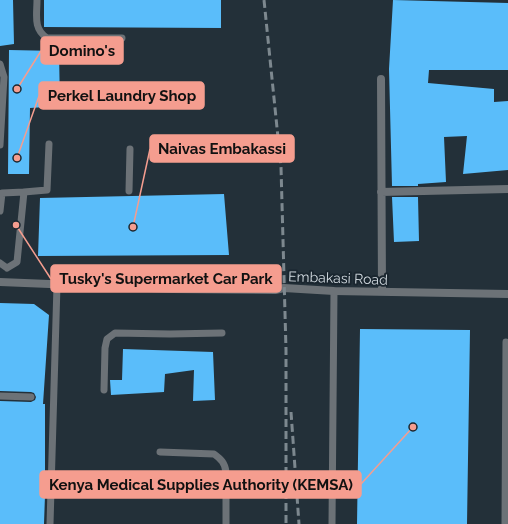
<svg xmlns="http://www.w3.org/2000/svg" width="508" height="524" font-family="Raleway,sans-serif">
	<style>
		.building { fill: #5abdfa }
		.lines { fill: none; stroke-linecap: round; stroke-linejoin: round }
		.service { stroke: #6c7277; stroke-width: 7 }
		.minor { stroke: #6c7277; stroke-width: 8 }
		.rail { stroke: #7d888f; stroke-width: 3; stroke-dasharray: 8 4; stroke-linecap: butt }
		.labels { text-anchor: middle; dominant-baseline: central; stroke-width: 4; stroke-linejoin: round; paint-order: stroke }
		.street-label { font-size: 14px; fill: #d3dbe1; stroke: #1a262f }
		.leader { fill: none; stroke: #f59d8f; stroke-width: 1.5 }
		.callout-dot { fill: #f59d8f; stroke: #1a262f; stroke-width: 1.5 }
		.callout { fill: #f59d8f; stroke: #f59d8f; stroke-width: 1.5 }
		.callout-label { font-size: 15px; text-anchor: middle; font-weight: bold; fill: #111 }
	</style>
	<rect width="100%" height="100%" fill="#233039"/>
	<path class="building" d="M 0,0 L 13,0 L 14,44 L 0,46 Z
		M 44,0 L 221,0 L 221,28 L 44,27 Z
		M 393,0 L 508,3 L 508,70 L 429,70 L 428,83 L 494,89 L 494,102 L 508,101 L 508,170 L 463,174 L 467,136 L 444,137 L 446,182 L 418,184 L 418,186 L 392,186 L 389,69 Z
		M 9,50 L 59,51 L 60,106 L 30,108 L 29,174 L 8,174 Z
		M 224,194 L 229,255 L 38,256 L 40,198 Z
		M 392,197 L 418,197 L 419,241 L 394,242 Z
		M 0,303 L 34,304 L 49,315 L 43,404 L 45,404 L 45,495 L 44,524 L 0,524 L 0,401 L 31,402 L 35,400 L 36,397 L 34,393 L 31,392 L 0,391 Z
		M 360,329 L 470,330 L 467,524 L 357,524 Z
		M 123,349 L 213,352 L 215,400 L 193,401 L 194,370 L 165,374 L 164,392 L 111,395 L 110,380 L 122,380 Z"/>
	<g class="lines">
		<path class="service" d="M 37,0 C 37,15 33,29 47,38 L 122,38
			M 0,64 L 4,77 L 0,145
			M 129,191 L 130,149
			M 24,192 L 47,190 L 49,144
			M 0,211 L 2,193 L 24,192 L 17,262 L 7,268
			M 0,263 L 7,268
			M 104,390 L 105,348 L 107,339 L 115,333 L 170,334 L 222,333
			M 0,396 L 31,397
			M 160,452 L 214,454 C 221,459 225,463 226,472 L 226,524
			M 50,524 L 57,285
			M 332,524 L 334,291
			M 505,524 L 506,342"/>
		<path class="minor" d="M 381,79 L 382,292
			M 381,192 L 508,189
			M 0,282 L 172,289 L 275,290 L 284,288 L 334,291 L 508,294"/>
		<path class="rail" d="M 264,0 L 281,167 L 286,350 L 286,524
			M 291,412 L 299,524"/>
	</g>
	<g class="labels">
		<g class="street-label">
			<text transform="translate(338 278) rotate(2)">Embakasi Road</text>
		</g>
	</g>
	<path class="leader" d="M17 89L41 51M17 158L39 96M133 227L150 149M16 225L51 279M413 427L361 484"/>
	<g class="callout-dot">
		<circle cx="17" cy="89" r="4"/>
		<circle cx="17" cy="158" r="4"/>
		<circle cx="133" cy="227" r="4"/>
		<circle cx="16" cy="225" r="4"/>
		<circle cx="413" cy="427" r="4"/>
	</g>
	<g class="callout">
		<rect x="41" y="37" width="82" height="27" rx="4"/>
		<rect x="39" y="82" width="165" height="27" rx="4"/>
		<rect x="150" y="135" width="144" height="27" rx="4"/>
		<rect x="51" y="265" width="230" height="27" rx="4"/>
		<rect x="40" y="471" width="321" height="27" rx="4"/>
	</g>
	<g class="callout-label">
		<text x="82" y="56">Domino's</text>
		<text x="122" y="101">Perkel Laundry Shop</text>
		<text x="222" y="154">Naivas Embakassi</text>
		<text x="166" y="284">Tusky's Supermarket Car Park</text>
		<text x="201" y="490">Kenya Medical Supplies Authority (KEMSA)</text>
	</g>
</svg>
